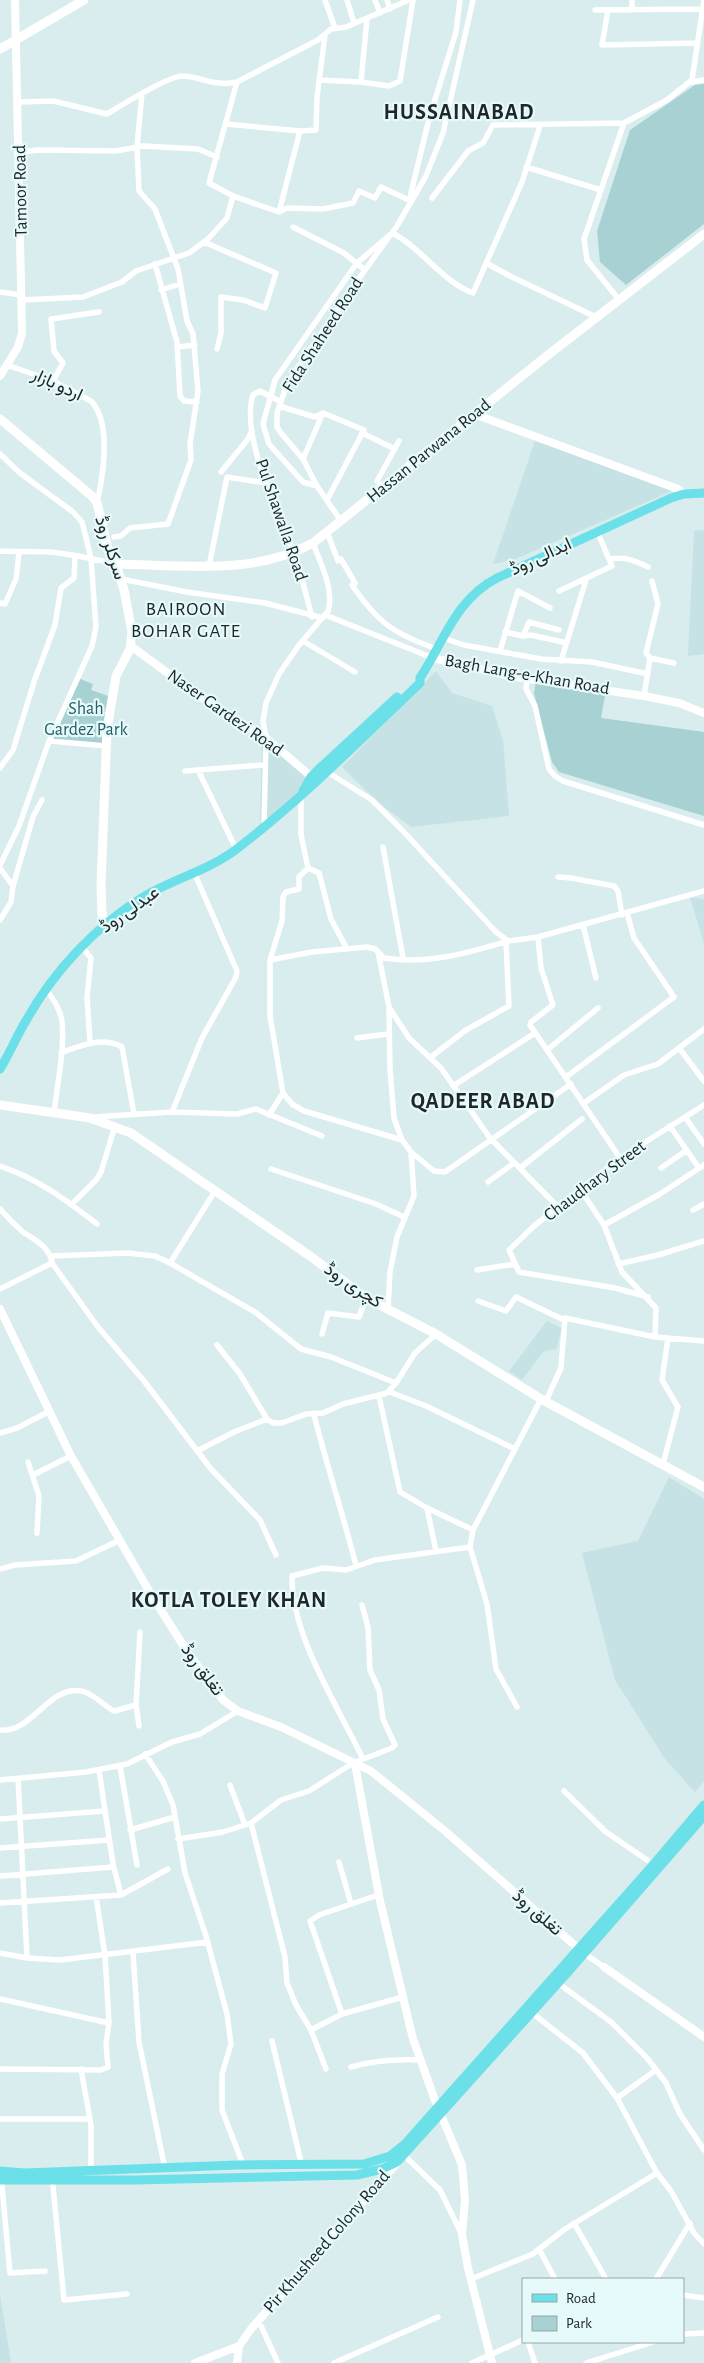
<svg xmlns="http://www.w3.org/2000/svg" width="704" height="2363" font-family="'Alegreya Sans',Vazirmatn,sans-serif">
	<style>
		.built { fill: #c6e2e4 }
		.green { fill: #a8d1d4 }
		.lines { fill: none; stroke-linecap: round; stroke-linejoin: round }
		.minor { stroke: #fff; stroke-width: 5.5 }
		.tertiary { stroke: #fff; stroke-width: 8 }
		.secondary { stroke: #fff; stroke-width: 9 }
		.primary { stroke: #6be0e8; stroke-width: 9 }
		.labels { text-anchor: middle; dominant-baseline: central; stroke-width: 4.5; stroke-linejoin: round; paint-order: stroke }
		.street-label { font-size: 18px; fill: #202728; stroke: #e6fafb }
		.park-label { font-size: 18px; fill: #275f63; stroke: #e6fafb }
		.neighbourhood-label { font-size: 19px; letter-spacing: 1px; fill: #202728; stroke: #e6fafb }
		.district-label { font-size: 22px; font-weight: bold; letter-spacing: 1px; fill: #202728; stroke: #e6fafb }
	</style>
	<rect width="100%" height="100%" fill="#d9ecee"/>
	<path class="built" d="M 536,438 L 672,491 L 513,560 L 493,564 Z
		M 704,530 L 704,654 L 688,656 L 694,531 Z
		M 436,671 L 452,693 L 492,706 L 503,740 L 509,816 L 411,827 L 379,803 L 342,767 Z
		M 262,739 L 311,777 L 300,797 L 260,829 Z
		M 690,897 L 704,899 L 704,944 Z
		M 547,1321 L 562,1328 L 556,1349 L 544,1351 L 522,1380 L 509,1371 Z
		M 669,1477 L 704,1499 L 704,1781 L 695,1792 L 665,1759 L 615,1680 L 582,1553 L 638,1541 Z
		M 0,2294 L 11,2363 L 0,2363 Z"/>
	<path class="green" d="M 704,84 L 704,224 L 626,285 L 600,262 L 597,231 L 630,130 L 695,85 Z
		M 78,678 L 93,684 L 91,690 L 111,697 L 106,746 L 50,741 Z
		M 536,680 L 606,690 L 601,718 L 704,732 L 704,816 L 559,772 L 552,762 L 534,693 Z"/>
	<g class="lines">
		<path class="minor" d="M 325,0 L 335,28
			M 347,0 L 354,23
			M 375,0 L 380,13
			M 387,0 L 390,9
			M 632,0 L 632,10
			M 595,10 L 703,9
			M 608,10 L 602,45 L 697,43
			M 319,80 L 361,82 L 389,86 L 400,81 L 413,0
			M 361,82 L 367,18
			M 691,82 L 704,80
			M 19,102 L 53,101 L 107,114 C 120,106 170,75 183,76 C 203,77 214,87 237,82 L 318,40 L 331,29 L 346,27 L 409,0
			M 226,124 L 300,131 L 279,212
			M 300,131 L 316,130 L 317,97 L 325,35
			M 20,152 L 39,150 L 116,151 L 143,146 L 198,149 L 217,157
			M 526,167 L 601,190
			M 233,196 L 279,212 L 287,208 L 323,209 L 353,203 L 359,191 L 375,198 L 381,187 L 411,201 L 411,193 L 429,119 L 456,32 L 460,0
			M 432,198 L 468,151 L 483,143 L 493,125 L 624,123
			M 293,227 L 344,253 L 365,270
			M 204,242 L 276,273 L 265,308 L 243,300 L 221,297 L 221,333 L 217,349
			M 486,263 L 510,276 L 598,318
			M 155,264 L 177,342 L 180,396 L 184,401 L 197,402
			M 161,290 L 180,284
			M 0,292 L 22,295
			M 22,300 L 83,297 L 122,282 L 136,271 L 189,253 L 208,239 L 227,218 L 233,196 L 209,183 L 237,82
			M 620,301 L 587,260 L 584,239 L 624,123 L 667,100 L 692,80 L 704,0
			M 177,347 L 195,345
			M 7,365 L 53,381 L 91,401 C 112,423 103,476 97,503
			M 53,381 L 63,363 L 54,351 L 51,319 L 99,312
			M 281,402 L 260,391 L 253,395 C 240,434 278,513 293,551 C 301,573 306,595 312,617
			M 279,406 L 315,417 L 323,413 L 364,430 L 327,500
			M 362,433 L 395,449
			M 0,454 L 20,473 L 73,512 L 82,522 L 91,558 L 96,627 L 92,646 L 48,744 L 19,826 L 0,865
			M 303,459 L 323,413
			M 221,472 L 248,439 L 252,430
			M 317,486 L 303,482 L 269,444 L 263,424 L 275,380 L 357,263 L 392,233 C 422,248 441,281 473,293 L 522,182 L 540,126
			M 383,489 L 377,481 L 399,441
			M 341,521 L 317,486 L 303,459 L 281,433 L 277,427 L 277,413 L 285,390 L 296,370 L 365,270 L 397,226 L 426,176 L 443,133 L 473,0
			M 327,532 L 338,561 L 341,559 L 355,583 L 352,585 C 378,623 394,634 437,649
			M 114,537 L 121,536 L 130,528 L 168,524 L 191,460 L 190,444 L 198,391 L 193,334 L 187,321 L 178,269 L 155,209 L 139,191 L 137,147 L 142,93
			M 0,551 C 17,552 34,551 50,552 C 73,554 94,559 116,564
			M 610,559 C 625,556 635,561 648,567
			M 209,566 L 227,477 L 266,483
			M 121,579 L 187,592 L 265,603 L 323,618
			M 652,581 L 658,604 L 646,653 L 650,658 L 674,663
			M 559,591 L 612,566 L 597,531
			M 0,603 L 5,604 L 16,579 L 19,553
			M 325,615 L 433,658
			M 505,632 L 523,636 L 531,635 L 567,643
			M 523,636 L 529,622 L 559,630
			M 443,638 L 464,645 L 541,659 L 592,662 L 648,674
			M 303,641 L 355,672
			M 500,651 L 518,591 L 550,608
			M 561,661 L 586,580
			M 527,679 L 526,689 L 535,706 L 549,769 L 555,776 L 563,781 L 704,825
			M 644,696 L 650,658
			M 50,741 L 106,746
			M 0,768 L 13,750 L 34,682 L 55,625 L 61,588 L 74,578 L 75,556
			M 198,770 L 236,849
			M 324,770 L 372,800 L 402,830 L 496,932 L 508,941 L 538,937 L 704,891
			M 185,771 L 264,765
			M 301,795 L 301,835 L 308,868
			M 264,826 L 266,738 L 263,721 L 266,703 L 279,674 L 299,645 L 328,611 C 335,591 320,562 313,543
			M 383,847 L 403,958
			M 0,868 L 13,886 L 11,902 L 0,920
			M 308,868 L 299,877 L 299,889 L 286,892 L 283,897 L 282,921 L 270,960 L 270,1016 L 283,1093 L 292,1104 L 304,1111 L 402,1140
			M 308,868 L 319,873 L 331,919 L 347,949
			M 558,877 L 571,878 L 614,886 L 618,891 L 622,915
			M 13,886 L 33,817 L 42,800
			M 583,925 L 596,978
			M 538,937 L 541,968 L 553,1005 L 531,1022 L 530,1025 L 620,1158
			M 82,947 L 91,958 L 87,998 L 90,1042
			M 378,952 L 389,1007 L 390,1070 L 394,1118 L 402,1140 L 411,1152 L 414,1196 L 397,1237 L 390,1272 L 388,1309
			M 270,960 L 312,952 L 367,947 L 375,949 L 384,958 C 427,965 467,953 508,941
			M 46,989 C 53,999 60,1009 62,1021 C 65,1051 57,1084 54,1114
			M 389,1007 L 409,1038 L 441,1068 L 490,1138 L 558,1207
			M 357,1038 L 388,1034
			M 679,1048 L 704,1081
			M 547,1050 L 598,1008
			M 61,1053 C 79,1046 103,1036 122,1047 L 134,1114
			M 431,1057 L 466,1030 L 509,1006 L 506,942
			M 566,1077 L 674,997 L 634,938 L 627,913
			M 453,1086 L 535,1033
			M 584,1103 L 624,1075 L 658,1064 L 704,1029
			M 172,1112 L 202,1038 L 236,977 L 237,971 L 194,872
			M 269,1115 L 283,1093
			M 93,1117 L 172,1112 L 237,1114 L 256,1109 L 322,1136
			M 685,1117 L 704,1144
			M 670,1126 L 699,1168
			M 411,1152 L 434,1171 L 445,1172 L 571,1084
			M 0,1166 C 37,1178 66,1200 97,1224
			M 520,1168 L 582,1119
			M 661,1168 L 687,1150
			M 271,1169 L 376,1204 L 404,1217
			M 488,1182 L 514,1163
			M 580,1189 L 604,1225 L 622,1272 L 656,1308 L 655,1337
			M 72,1204 L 96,1180 L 101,1172 L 115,1126
			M 0,1209 C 7,1217 15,1225 23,1232 C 35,1240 50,1247 52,1263 L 98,1327 L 144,1381 L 211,1469 L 260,1520 L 276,1555
			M 693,1210 L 704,1204
			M 604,1225 L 660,1194 L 704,1165
			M 51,1256 L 127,1253 L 155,1256 L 170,1263 L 255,1312 L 301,1349 L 331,1357 L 396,1383
			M 170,1263 L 215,1191
			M 618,1264 L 658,1255 L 704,1241
			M 477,1270 L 515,1264
			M 0,1289 L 52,1263
			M 648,1297 L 615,1288 L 519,1272 L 509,1250 L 534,1226 L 620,1158 L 704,1105
			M 478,1301 L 506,1311 L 516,1297 L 564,1320
			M 322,1334 L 328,1313 L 359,1317 L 366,1298
			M 217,1345 L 240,1374 L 267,1419
			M 390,1392 L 426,1406 L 515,1449
			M 379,1396 L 400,1492 L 427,1508 L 473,1530
			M 546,1401 L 561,1368 L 565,1318 L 655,1337 L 704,1341
			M 314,1415 C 327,1466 343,1515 356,1565
			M 0,1433 L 17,1428 L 48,1412
			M 197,1451 L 234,1432 L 267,1419 L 273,1423 L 282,1423 L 306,1414 L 323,1413 L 343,1404 L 387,1393 L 396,1383 L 415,1353 L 436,1334
			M 28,1462 L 39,1496 L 37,1533
			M 663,1464 L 678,1407 L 662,1380 L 668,1338
			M 33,1475 L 71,1456
			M 427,1508 L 436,1551
			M 0,1569 L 15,1565 L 76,1561 L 120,1540
			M 517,1707 L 496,1669 L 487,1604 L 470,1547 L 473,1530 L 541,1399
			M 139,1726 L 136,1705 L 140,1632
			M 0,1730 C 33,1734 50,1681 85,1692 C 96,1696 104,1706 114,1711 L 136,1705
			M 145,1754 L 163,1781 L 173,1805 L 185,1873 L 206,1936 L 227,2014 L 231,2044 L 222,2074 L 222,2110 L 242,2162
			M 363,1759 C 338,1706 291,1636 292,1576 L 323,1568 L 346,1570 L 375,1560 L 470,1547
			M 120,1766 L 137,1865
			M 99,1770 L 113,1864 L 121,1895
			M 18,1778 L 27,1958
			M 0,1780 L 86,1772 L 127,1764 L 172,1742 L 200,1734 L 238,1711
			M 230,1785 L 245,1825
			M 564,1791 L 606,1832 L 647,1860
			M 0,1819 L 105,1811
			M 251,1823 L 285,1957 L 287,1983 L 296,2005 L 311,2030 L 326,2069
			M 130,1830 L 175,1817
			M 178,1839 L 223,1832 L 251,1823 L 281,1800 L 309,1791 L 353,1763 L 392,1748 L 395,1745 L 383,1719 L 379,1690 L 370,1670 L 368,1627 L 362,1605
			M 0,1848 L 109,1840
			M 339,1862 L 351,1904
			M 0,1876 L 113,1867
			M 0,1903 L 121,1895 L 168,1869
			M 582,1952 L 604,1967
			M 0,1953 L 27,1958 L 60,1960 L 208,1942
			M 133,1953 L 139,2042 L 164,2164
			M 562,1986 L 611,2022 L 648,2059 L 666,2083 L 680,2114 L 704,2150
			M 0,1999 L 109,2023
			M 342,2014 L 310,1921 L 319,1915 L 378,1895
			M 536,2016 L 583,2053 L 617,2098 L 657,2173 L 671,2191 L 694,2233 L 704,2244
			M 311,2030 L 342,2014 L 403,1997
			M 272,2041 L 301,2162
			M 351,2067 C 375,2060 396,2059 420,2060
			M 0,2069 L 101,2070 L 108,2067 L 106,2044 L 109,2023 L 105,1955 L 96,1897
			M 81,2069 L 91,2125 L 91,2166
			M 617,2098 L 656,2070
			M 0,2119 L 90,2119
			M 408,2159 L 440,2190 L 461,2233
			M 2,2186 L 10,2273 L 45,2271
			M 53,2186 L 64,2300 L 127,2294
			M 574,2223 L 606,2279
			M 539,2249 L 555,2279
			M 471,2279 L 533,2254 L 565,2229 L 657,2173
			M 656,2279 L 690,2223
			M 683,2295 L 704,2298
			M 261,2326 L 278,2363
			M 683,2334 L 704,2333
			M 528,2342 L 535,2363
			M 334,2363 L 438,2317
			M 472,2363 L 523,2340
			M 586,2363 L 653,2342"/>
		<path class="tertiary" d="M 0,376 L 18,347 L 22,333 L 15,0
			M 474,414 L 678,489 L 684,494
			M 131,646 L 196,694 L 266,738 L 314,779
			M 433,658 L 510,676 L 644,696 L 679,703 L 704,713
			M 0,1309 L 71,1456 L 152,1596 L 188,1653 L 223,1700 L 238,1711 L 281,1727 L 371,1771 L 445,1831 L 579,1949
			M 355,1764 L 380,1901 L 413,2039 L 436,2103 L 462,2165 L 465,2199 L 462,2235 L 468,2268 L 492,2363
			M 604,1967 L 704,2037
			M 195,2363 L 239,2346
			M 237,2363 L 239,2346 L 251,2329 L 398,2162"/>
		<path class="secondary" d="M 0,49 L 84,0
			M 0,419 L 93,497 L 97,503 L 109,553 L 116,564 L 124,590 L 132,632 L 130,649 L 116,676 L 107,729 L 101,886 L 102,915 L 107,924
			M 116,564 C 182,565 253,576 313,543 L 548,355 L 704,234
			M 0,1105 L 90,1118 L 131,1133 L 310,1256 L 366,1298 L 436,1334 L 541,1399 L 704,1487"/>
		<path class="primary" d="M 303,791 L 311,777 L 320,768 L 397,697
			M 0,1069 C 10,1053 17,1035 27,1019 C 54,971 96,926 143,897 C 173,879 210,870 238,848 C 303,798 360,740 420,683 L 420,678 C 444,641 456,599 497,578 L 671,498 L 684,494 L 704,493
			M 0,2171 L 25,2173 L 237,2165 L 364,2164 L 390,2156 L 405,2144 L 654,1864 L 704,1805
			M 0,2180 L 136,2180 L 357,2175 L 382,2169 L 397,2162 L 568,1972 L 704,1816"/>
	</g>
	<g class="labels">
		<g class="street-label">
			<text transform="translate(21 191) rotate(-91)">Tamoor Road</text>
			<text transform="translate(323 335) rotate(-57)">Fida Shaheed Road</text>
			<text transform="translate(57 385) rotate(25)">اردو بازار</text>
			<text transform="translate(429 451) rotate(-39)">Hassan Parwana Road</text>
			<text transform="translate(281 520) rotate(71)">Pul Shawalla Road</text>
			<text transform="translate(110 548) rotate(72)">سرکلر روڈ</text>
			<text transform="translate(541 557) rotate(-25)">ابدالی روڈ</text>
			<text transform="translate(527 675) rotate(10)">Bagh Lang-e-Khan Road</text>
			<text transform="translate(225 713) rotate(35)">Naser Gardezi Road</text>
			<text transform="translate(130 910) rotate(-35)">عبدلی روڈ</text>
			<text transform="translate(595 1181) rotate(-37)">Chaudhary Street</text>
			<text transform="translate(353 1286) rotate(34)">کچری روڈ</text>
			<text transform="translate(202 1670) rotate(54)">تغلق روڈ</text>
			<text transform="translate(537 1913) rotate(41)">تغلق روڈ</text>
			<text transform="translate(327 2242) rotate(-49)">Pir Khusheed Colony Road</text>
		</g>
		<g class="park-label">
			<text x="86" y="709">Shah<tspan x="86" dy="21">Gardez Park</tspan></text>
		</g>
		<g class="neighbourhood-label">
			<text x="186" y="609">BAIROON<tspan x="186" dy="22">BOHAR GATE</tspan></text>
		</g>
		<g class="district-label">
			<text x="459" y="112">HUSSAINABAD</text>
			<text x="483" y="1101">QADEER ABAD</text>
			<text x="229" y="1600">KOTLA TOLEY KHAN</text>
		</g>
	</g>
	<rect x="522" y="2278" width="162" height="65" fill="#e6fafb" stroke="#97a6a7"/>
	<rect x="532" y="2294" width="25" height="8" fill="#6be0e8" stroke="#97a6a7"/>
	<text x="566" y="2303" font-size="15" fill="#202728">Road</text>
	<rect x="532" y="2316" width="25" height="15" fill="#a8d1d4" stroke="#97a6a7"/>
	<text x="566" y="2328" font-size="15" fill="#202728">Park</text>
</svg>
